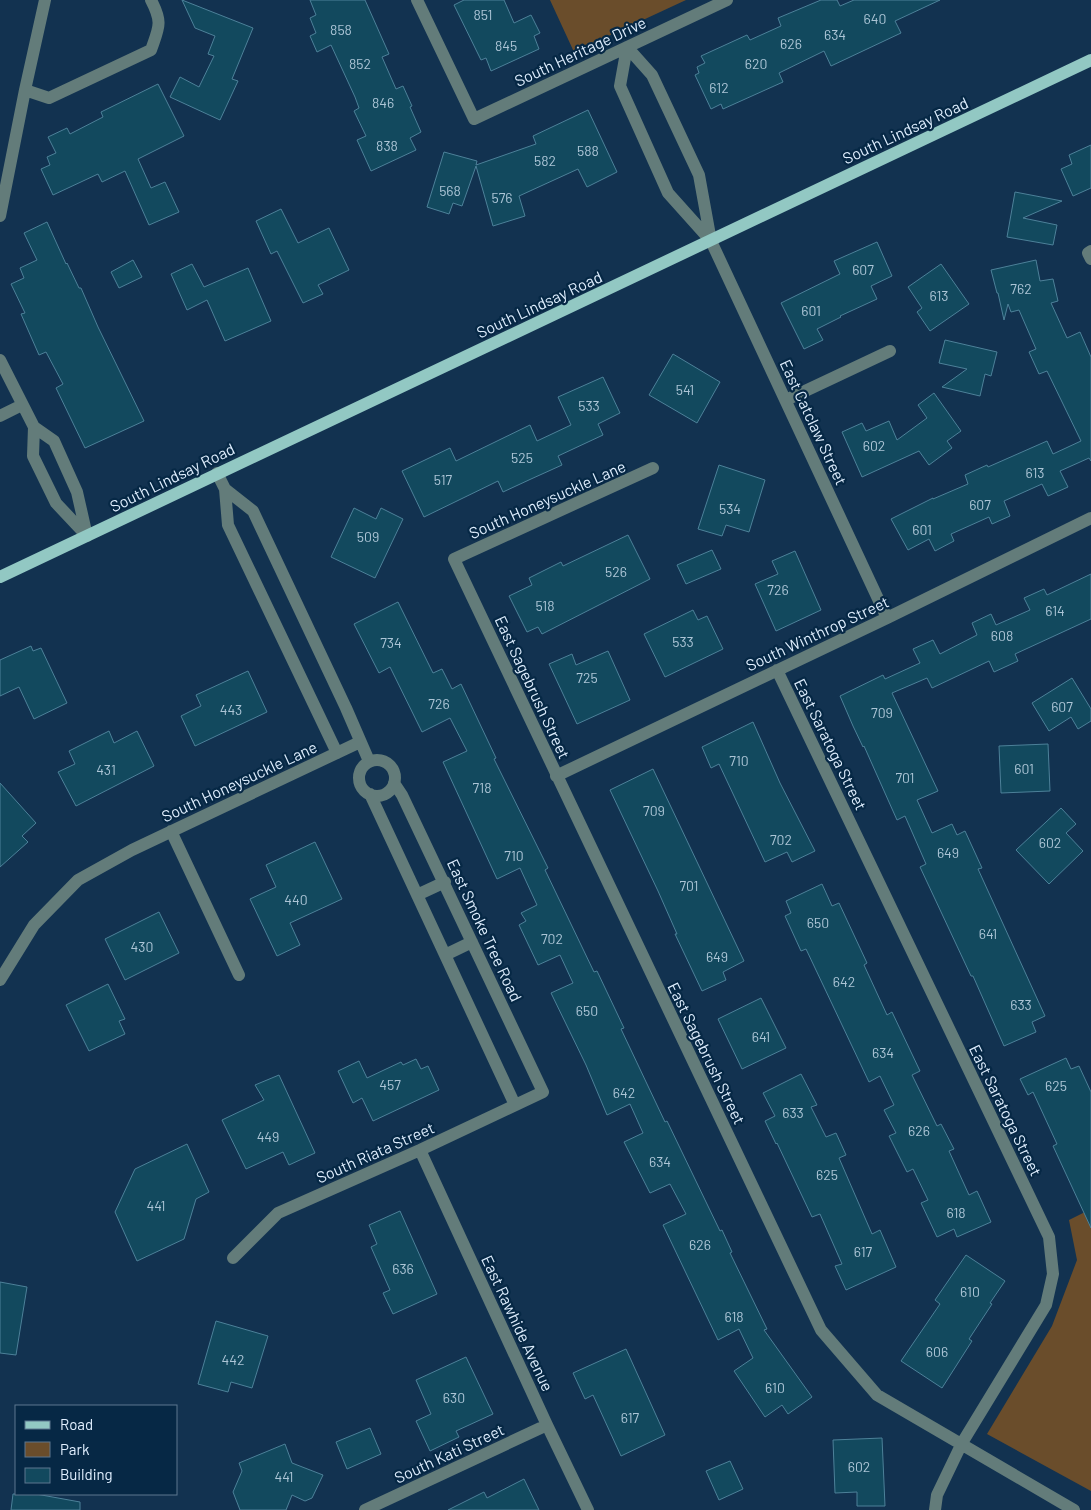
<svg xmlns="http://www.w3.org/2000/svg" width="1091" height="1510" font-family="Barlow,sans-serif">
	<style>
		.green { fill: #6a4d2b }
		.building { fill: #12495e; stroke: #4d8199 }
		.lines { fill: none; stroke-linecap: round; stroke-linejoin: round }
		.minor { stroke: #637c7a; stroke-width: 12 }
		.major { stroke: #92c8c3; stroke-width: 12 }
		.labels { text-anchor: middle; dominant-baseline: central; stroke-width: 4.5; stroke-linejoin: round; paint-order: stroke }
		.number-label { font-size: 14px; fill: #acc5d6 }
		.street-label { font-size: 16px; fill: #dfeefe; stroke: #062845 }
	</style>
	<rect width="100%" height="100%" fill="#123250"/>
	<path class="green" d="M 550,0 L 686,0 L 574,52 Z
		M 1091,1209 L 1091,1491 L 987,1434 L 1052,1326 L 1077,1260 L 1069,1220 Z"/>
	<path class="building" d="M 182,0 L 253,28 L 232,79 L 238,81 L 220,120 L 170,97 L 180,77 L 199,87 L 214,56 L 208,54 L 215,36 L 195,28 Z
		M 310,0 L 365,0 L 389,54 L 382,57 L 396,89 L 403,86 L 412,106 L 410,107 L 421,132 L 410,138 L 416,150 L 371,171 L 357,140 L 366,136 L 354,111 L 359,108 L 355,97 L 331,45 L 317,52 L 310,36 L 316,33 L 310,18 L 316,15 Z
		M 464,0 L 504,0 L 514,23 L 531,15 L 540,33 L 534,36 L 539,49 L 491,71 L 486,58 L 481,60 L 454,5 Z
		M 821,0 L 837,0 L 840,6 L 854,0 L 940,0 L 895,21 L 901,33 L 831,66 L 824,51 L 779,73 L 783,82 L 723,109 L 721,104 L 711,109 L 695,75 L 699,73 L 697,67 L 705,63 L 701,56 L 747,35 L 750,40 L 781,26 L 778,18 Z
		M 158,84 L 184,136 L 138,159 L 151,188 L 165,182 L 179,212 L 149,225 L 125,171 L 102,182 L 98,174 L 53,195 L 41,169 L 50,165 L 47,157 L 56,153 L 48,137 L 67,128 L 70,134 L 103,117 L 101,112 Z
		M 588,110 L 617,172 L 587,187 L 578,169 L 519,196 L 525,216 L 493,226 L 476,166 L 462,206 L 453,203 L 449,214 L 427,207 L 444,152 L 477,161 L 476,165 L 536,144 L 533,136 Z
		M 1091,145 L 1091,188 L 1073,196 L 1061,169 L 1072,164 L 1069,155 Z
		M 1015,192 L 1062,201 L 1023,218 L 1057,225 L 1053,245 L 1007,237 Z
		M 281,209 L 298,243 L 329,228 L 349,270 L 318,285 L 323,294 L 303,303 L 277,251 L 271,254 L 256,221 Z
		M 47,222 L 66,264 L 67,263 L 79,288 L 81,288 L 98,327 L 144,421 L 85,448 L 56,388 L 63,384 L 46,352 L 39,355 L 21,314 L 25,313 L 11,284 L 24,278 L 20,268 L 37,260 L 24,233 Z
		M 877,242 L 892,276 L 871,286 L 877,299 L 840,316 L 841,317 L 817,329 L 823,340 L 804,349 L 781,303 L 840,274 L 834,261 Z
		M 133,260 L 142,277 L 119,288 L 111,272 Z
		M 1036,260 L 1040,281 L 1053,279 L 1058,301 L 1051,303 L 1067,338 L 1080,332 L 1091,357 L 1091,461 L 1089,458 L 1060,471 L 1068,487 L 1048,496 L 1042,484 L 1004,501 L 1010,516 L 992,524 L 989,517 L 951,534 L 954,541 L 935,551 L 929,539 L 908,550 L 891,519 L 933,498 L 933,499 L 968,484 L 965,475 L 987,465 L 988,467 L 1047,441 L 1053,454 L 1081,441 L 1047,371 L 1039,374 L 1029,352 L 1036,349 L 1019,310 L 1011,312 L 1008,304 L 1004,320 L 998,293 L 997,293 L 991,270 Z
		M 192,264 L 204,287 L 248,268 L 271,321 L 225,341 L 207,300 L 187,310 L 171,274 Z
		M 941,264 L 969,304 L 930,331 L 917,312 L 922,308 L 908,287 Z
		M 945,340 L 997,352 L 991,376 L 985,374 L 980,396 L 942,387 L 967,369 L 939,363 Z
		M 673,354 L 720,382 L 697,423 L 649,395 Z
		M 603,377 L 620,413 L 598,424 L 603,435 L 558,456 L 562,465 L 531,479 L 503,492 L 498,481 L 424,517 L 402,471 L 450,448 L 456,461 L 530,425 L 537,441 L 571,425 L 558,397 Z
		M 934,393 L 961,431 L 947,441 L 952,448 L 929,465 L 919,451 L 862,477 L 842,432 L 862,423 L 866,431 L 889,421 L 897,440 L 927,418 L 918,405 Z
		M 719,465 L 765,480 L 749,532 L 726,525 L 722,536 L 698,529 Z
		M 354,508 L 376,519 L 381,508 L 403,519 L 375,578 L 331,557 Z
		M 628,535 L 650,579 L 542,634 L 538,627 L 527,632 L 509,596 L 532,585 L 529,578 L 561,562 L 563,566 Z
		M 712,550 L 721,569 L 686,584 L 677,565 Z
		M 795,551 L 821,610 L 776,631 L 755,584 L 778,574 L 772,561 Z
		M 1091,574 L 1091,619 L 1015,654 L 1018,661 L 994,672 L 989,661 L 932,688 L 927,678 L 892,693 L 938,791 L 917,800 L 932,833 L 952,824 L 957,835 L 965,831 L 982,868 L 978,869 L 1045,1016 L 1032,1022 L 1036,1032 L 1004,1046 L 973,976 L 971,976 L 920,867 L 926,864 L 905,816 L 897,820 L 864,746 L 863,747 L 853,726 L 840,696 L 883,675 L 885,679 L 920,663 L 913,649 L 933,640 L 940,654 L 977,635 L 972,623 L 991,614 L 996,625 L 1030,610 L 1024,598 L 1044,589 L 1047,595 Z
		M 398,602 L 433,673 L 442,669 L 452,689 L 461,684 L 496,758 L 494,759 L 548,868 L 545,870 L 594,972 L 597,971 L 624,1028 L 621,1029 L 665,1122 L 667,1121 L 720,1231 L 722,1230 L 732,1252 L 730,1253 L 767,1329 L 764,1330 L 812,1397 L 788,1414 L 782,1405 L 765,1417 L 734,1371 L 753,1358 L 739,1329 L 718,1340 L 663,1225 L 686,1214 L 670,1184 L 650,1193 L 624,1142 L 643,1133 L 630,1104 L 607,1115 L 586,1065 L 551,993 L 573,983 L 560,955 L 538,965 L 519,925 L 526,921 L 521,913 L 537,905 L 520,868 L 497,879 L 443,762 L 467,751 L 450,718 L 422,732 L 390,667 L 379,673 L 354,624 Z
		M 693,610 L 698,620 L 707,616 L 723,649 L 665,677 L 644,634 Z
		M 31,646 L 33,651 L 41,648 L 67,703 L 34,719 L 19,687 L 0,696 L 0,660 Z
		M 608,651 L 630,700 L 577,724 L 549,664 L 572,654 L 576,665 Z
		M 248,671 L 267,712 L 195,746 L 181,716 L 201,706 L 196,695 Z
		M 1072,678 L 1091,709 L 1091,721 L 1078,729 L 1071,717 L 1049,731 L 1032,703 Z
		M 753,722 L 780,783 L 815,851 L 792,862 L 787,852 L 765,862 L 719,764 L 711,768 L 702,747 Z
		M 109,731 L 114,743 L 137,731 L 154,766 L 76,806 L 58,772 L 75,764 L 69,751 Z
		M 1048,744 L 1050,791 L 1001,793 L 999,746 Z
		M 653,769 L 744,961 L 723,972 L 726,980 L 702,991 L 675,934 L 677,934 L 658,891 L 610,790 Z
		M 0,783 L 36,823 L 22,836 L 28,842 L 0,867 Z
		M 1061,808 L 1076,824 L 1066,833 L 1083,851 L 1049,884 L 1016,850 Z
		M 315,842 L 342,899 L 290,923 L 300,945 L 277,956 L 250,899 L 276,887 L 266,865 Z
		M 822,884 L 832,906 L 839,903 L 867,963 L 864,965 L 887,1015 L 892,1012 L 920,1071 L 912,1075 L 937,1126 L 941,1124 L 954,1149 L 949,1151 L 969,1195 L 977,1191 L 991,1222 L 957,1237 L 954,1229 L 937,1237 L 921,1203 L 928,1200 L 913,1169 L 907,1172 L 889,1136 L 896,1133 L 884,1110 L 894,1105 L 880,1076 L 869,1082 L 806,949 L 801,951 L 785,916 L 791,913 L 786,901 Z
		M 159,912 L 179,953 L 125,980 L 105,939 Z
		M 108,984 L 125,1019 L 119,1021 L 125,1034 L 89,1051 L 66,1005 Z
		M 761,998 L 786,1048 L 742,1069 L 718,1019 Z
		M 1066,1058 L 1071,1069 L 1079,1066 L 1091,1092 L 1091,1228 L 1053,1146 L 1057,1144 L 1033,1092 L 1028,1095 L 1020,1079 Z
		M 416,1059 L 421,1069 L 428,1066 L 439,1090 L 373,1121 L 362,1098 L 353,1103 L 338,1071 L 359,1061 L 367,1078 L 401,1062 L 403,1065 Z
		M 801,1074 L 817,1105 L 811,1107 L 826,1137 L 836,1133 L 846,1155 L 839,1158 L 872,1234 L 880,1230 L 896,1267 L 846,1290 L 835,1266 L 842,1264 L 820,1214 L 812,1217 L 777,1143 L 776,1144 L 765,1121 L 775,1116 L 763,1093 Z
		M 279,1075 L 315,1153 L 289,1165 L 283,1152 L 246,1169 L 222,1120 L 264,1100 L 255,1085 Z
		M 187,1144 L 209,1192 L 196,1199 L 184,1239 L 137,1261 L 115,1212 L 135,1169 Z
		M 400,1211 L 437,1294 L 393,1314 L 383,1293 L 390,1290 L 371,1247 L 377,1244 L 369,1225 Z
		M 966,1255 L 1005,1281 L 990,1303 L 992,1304 L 969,1339 L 972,1341 L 942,1388 L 901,1361 L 940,1304 L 935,1300 Z
		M 0,1282 L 27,1287 L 16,1355 L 0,1353 Z
		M 216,1321 L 268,1336 L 252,1388 L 231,1382 L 228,1392 L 198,1384 Z
		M 626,1349 L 665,1435 L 621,1456 L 593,1395 L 585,1399 L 573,1373 Z
		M 466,1357 L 493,1414 L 456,1431 L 459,1437 L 430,1451 L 416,1421 L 431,1414 L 416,1380 Z
		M 370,1428 L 381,1454 L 347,1469 L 336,1442 Z
		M 882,1438 L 885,1506 L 857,1506 L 857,1492 L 835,1493 L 833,1440 Z
		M 285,1444 L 292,1463 L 323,1475 L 312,1498 L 305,1501 L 292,1495 L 286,1510 L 240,1510 L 233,1492 L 242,1471 L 239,1463 Z
		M 730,1461 L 743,1489 L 719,1500 L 706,1471 Z
		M 524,1479 L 539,1510 L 448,1510 L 484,1492 L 487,1498 Z
		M 13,1494 L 36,1494 L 80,1502 L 80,1510 L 11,1510 Z"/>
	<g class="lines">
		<path class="minor" d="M 417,0 L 474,119 L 727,0
			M 627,47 L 652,75 L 699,175 L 711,241 L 887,618
			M 627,47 L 620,86 L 668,193 L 711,241
			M 25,90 L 49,98 L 151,50 C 159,27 163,23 151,0
			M 0,216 L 25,90 L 45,0
			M 1091,251 L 1088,253 L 1091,259
			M 0,360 L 34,427 L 54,441 L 77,492 L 87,536
			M 786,400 L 890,351
			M 0,416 L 22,405
			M 34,427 L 33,456 L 56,503 L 86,535
			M 653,468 L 454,559 L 821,1330 L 877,1395 L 1074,1510
			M 217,473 L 225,489 L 228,525 L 337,753
			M 225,489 L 253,511 L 346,708 L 369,761
			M 777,670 L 1049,1237 L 1053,1274 L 1046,1305 L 962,1443 L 937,1495 L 935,1510
			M359 778a18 18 0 1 1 36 0a18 18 0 1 1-36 0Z
			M 556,776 L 887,618 L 1091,518
			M 370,794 L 515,1105
			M 171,831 L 239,975
			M 417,895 L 445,882
			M 445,955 L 472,942
			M 0,980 L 34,925 L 78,880 L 132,850 L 360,742
			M 420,1150 L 547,1425 L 588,1510
			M 233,1258 L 278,1213 L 420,1150 L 543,1092 L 402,795 L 394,783
			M 365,1510 L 547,1425"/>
		<path class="major" d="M 0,577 L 1091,60"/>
	</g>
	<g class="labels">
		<g class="number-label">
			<text x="483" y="14">851</text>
			<text x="875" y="18">640</text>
			<text x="341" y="29">858</text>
			<text x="835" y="34">634</text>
			<text x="791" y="43">626</text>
			<text x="506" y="45">845</text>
			<text x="360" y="63">852</text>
			<text x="756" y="63">620</text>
			<text x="719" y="87">612</text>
			<text x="383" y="102">846</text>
			<text x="387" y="145">838</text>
			<text x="588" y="150">588</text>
			<text x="545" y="160">582</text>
			<text x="450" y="190">568</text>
			<text x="502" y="197">576</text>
			<text x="863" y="269">607</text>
			<text x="1021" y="288">762</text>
			<text x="939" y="295">613</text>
			<text x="811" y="310">601</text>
			<text x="685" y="389">541</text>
			<text x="589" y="405">533</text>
			<text x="874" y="445">602</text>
			<text x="522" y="457">525</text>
			<text x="1035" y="472">613</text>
			<text x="443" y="479">517</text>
			<text x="980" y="504">607</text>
			<text x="730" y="508">534</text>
			<text x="922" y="529">601</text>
			<text x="368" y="536">509</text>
			<text x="616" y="571">526</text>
			<text x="778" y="589">726</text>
			<text x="545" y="605">518</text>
			<text x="1055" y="610">614</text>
			<text x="1002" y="635">608</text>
			<text x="683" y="641">533</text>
			<text x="391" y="642">734</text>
			<text x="587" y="677">725</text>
			<text x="439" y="703">726</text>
			<text x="1062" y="706">607</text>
			<text x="231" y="709">443</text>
			<text x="882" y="712">709</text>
			<text x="739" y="760">710</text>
			<text x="1024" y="768">601</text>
			<text x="106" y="769">431</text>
			<text x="905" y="777">701</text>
			<text x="482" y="787">718</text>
			<text x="654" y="810">709</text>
			<text x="781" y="839">702</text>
			<text x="1050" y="842">602</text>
			<text x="948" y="852">649</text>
			<text x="514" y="855">710</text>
			<text x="689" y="885">701</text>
			<text x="296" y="899">440</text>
			<text x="818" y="922">650</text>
			<text x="988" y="933">641</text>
			<text x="552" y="938">702</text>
			<text x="142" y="946">430</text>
			<text x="717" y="956">649</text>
			<text x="844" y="981">642</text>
			<text x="1021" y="1004">633</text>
			<text x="587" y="1010">650</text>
			<text x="761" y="1036">641</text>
			<text x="883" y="1052">634</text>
			<text x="390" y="1084">457</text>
			<text x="1056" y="1085">625</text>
			<text x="624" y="1092">642</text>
			<text x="793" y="1112">633</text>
			<text x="919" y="1130">626</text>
			<text x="268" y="1136">449</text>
			<text x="660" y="1161">634</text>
			<text x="827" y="1174">625</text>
			<text x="156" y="1205">441</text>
			<text x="956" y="1212">618</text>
			<text x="700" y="1244">626</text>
			<text x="863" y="1251">617</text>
			<text x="403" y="1268">636</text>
			<text x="970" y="1291">610</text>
			<text x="734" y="1316">618</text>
			<text x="937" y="1351">606</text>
			<text x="233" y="1359">442</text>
			<text x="775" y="1387">610</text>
			<text x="454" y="1397">630</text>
			<text x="630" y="1417">617</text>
			<text x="859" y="1466">602</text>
			<text x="284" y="1476">441</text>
		</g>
		<g class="street-label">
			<text transform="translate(580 51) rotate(-25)">South Heritage Drive</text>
			<text transform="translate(905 130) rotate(-25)">South Lindsay Road</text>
			<text transform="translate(539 304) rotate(-25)">South Lindsay Road</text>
			<text transform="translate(814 422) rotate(65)">East Catclaw Street</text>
			<text transform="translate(172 477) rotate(-26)">South Lindsay Road</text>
			<text transform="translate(547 499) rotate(-24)">South Honeysuckle Lane</text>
			<text transform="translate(817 633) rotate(-25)">South Winthrop Street</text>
			<text transform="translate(533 687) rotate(65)">East Sagebrush Street</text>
			<text transform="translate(831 744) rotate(64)">East Saratoga Street</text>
			<text transform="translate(239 781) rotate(-25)">South Honeysuckle Lane</text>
			<text transform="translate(485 930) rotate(65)">East Smoke Tree Road</text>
			<text transform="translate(707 1053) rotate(64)">East Sagebrush Street</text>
			<text transform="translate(1006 1110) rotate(64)">East Saratoga Street</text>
			<text transform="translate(375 1152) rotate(-24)">South Riata Street</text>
			<text transform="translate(518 1323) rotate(65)">East Rawhide Avenue</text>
			<text transform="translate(449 1453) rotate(-25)">South Kati Street</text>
		</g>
	</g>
	<rect x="15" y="1405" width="162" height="90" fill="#062845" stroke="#5d778f"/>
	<rect x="25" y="1421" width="25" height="8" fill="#92c8c3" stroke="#5d778f"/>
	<text x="60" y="1430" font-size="15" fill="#dfeefe">Road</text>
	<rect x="25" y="1442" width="25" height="15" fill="#6a4d2b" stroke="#5d778f"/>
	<text x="60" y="1455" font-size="15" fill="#dfeefe">Park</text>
	<rect x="25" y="1468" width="25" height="15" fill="#12495e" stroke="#5d778f"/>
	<text x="60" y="1480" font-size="15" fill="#dfeefe">Building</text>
</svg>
